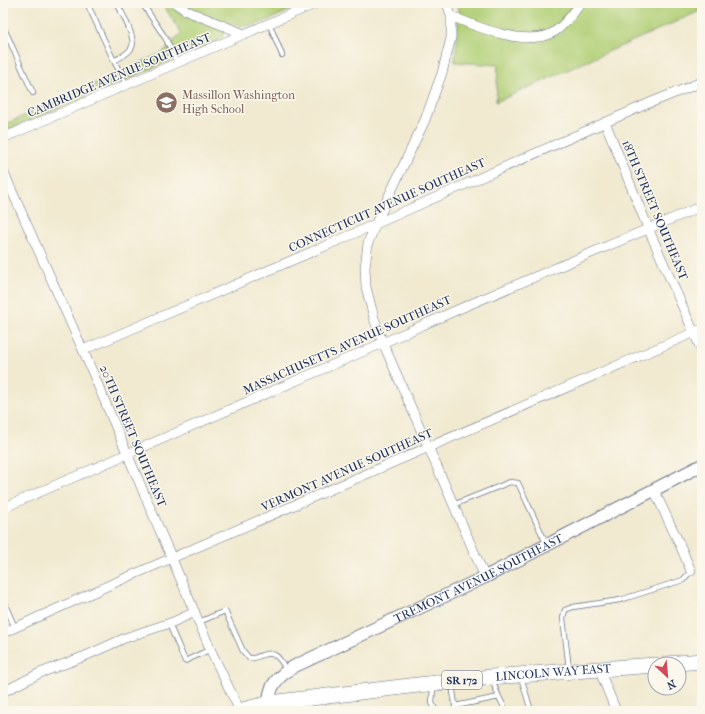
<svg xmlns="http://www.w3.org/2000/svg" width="705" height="714" font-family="'IM FELL French Canon',serif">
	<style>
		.green { fill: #b1cf76; stroke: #667f6a }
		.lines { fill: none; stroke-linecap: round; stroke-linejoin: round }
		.service-casing { stroke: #667086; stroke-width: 6 }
		.minor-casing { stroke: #667086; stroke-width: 10 }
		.tertiary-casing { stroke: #667086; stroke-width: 14 }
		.primary-casing { stroke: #667086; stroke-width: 16 }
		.service { stroke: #fff; stroke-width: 4.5 }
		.minor { stroke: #fff; stroke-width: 9 }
		.tertiary { stroke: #fff; stroke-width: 12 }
		.primary { stroke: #fff; stroke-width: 15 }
		.labels { text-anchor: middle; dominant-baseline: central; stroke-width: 3; stroke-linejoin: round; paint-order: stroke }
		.shield { fill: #fbf7ec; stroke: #5e6b89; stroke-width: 1 }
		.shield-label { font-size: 11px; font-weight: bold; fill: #1b2f5e }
		.street-label { font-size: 12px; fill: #1b2f5e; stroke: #fbf7ec }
		.education-label { font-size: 12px; fill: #785e54; stroke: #fbf7ec; text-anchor: start }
	</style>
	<rect width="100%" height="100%" fill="#fbf7ec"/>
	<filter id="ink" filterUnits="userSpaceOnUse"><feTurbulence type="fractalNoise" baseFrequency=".025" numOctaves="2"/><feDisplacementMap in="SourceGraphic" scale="8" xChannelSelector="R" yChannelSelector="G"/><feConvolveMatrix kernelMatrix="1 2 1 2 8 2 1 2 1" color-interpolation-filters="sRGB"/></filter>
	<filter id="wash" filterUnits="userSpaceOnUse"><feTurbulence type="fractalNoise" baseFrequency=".012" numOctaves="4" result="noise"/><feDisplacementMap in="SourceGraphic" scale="16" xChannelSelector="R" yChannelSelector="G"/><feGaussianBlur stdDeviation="0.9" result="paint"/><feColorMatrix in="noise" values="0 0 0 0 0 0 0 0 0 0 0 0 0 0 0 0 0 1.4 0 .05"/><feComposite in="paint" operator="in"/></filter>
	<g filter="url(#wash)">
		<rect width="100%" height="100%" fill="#f1ead1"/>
		<path class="green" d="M 162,3 L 170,3 C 179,17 210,24 225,30 L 222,37 L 218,40 L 3,132 L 3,123 L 6,124 L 162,53 L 181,33 Z
			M 179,3 L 305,3 C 289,10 260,27 242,26 C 223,25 196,11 179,3 Z
			M 456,3 L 702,3 L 702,10 L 496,102 L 498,65 L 455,62 L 459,10 Z"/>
	</g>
	<g filter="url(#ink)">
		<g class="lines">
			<defs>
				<path id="service" d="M 87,3 L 114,61
					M 117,3 C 122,13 136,38 132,47 C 129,54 120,57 114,61 L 127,85
					M 142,3 L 166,39 L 177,63
					M 269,23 L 282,55
					M 3,26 L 33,93
					M 453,505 L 510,482 L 518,483 L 547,545
					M 3,600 L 15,628
					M 199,622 L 225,611 L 243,651 L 249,658 C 254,659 257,657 262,655 C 277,650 280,660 287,671
					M 169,624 L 185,661 L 211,649
					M 569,669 L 563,618 L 565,610 L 573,607 L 620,600 L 683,580 L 691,571
					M 521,677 L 531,711
					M 492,680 L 499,697
					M 452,683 L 455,706 L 499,697 L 506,711
					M 433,687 L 432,703 L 436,711"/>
				<path id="minor" d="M 175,3 L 187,11 L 244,34 L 317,3
					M 447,3 L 451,16 L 451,38 L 442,73 L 425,120 L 376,223 L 368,243 L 365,268 L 366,287 L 374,318 L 380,336 L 485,577
					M 451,16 C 477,27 527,48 554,32 C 565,25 573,13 581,3
					M 605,122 L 648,228 L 702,351
					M 3,138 L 244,34
					M 3,171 L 86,357 L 212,653 L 240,711
					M 83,350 L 344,238 L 647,104 L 702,82
					M 654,490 L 680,545 L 691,571
					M 3,508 L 369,349 L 466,306 L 702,206
					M 3,633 L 114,583 L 702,329
					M 599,669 L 616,711
					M 3,692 L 40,673 L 83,657 L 125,638 L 173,622 L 195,612"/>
				<g id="tertiary">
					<path id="s1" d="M 270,703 C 267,686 281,674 295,666 L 485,577 L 702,465"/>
				</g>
				<g id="primary">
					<path d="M 666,664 L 702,661"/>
					<path id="s2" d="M 239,711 L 270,703 L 418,685 L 491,677 L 655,665"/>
				</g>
			</defs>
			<use href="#service" class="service-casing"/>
			<use href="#minor" class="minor-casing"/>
			<use href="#tertiary" class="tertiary-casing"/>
			<use href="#primary" class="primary-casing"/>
			<use href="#service" class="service"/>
			<use href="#minor" class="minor"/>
			<use href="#tertiary" class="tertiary"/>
			<use href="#primary" class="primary"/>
		</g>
	</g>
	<defs>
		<symbol id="school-disc" viewBox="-11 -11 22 22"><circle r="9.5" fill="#8d6e63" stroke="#fbf7ec"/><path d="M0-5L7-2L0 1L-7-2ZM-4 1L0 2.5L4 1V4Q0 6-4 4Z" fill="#fff"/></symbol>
	</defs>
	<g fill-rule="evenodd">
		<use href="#school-disc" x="154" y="90" width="25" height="25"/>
	</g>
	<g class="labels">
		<rect class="shield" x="442" y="671" width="40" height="18" rx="3"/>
		<g class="shield-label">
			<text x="462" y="680">SR 172</text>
		</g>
		<g class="street-label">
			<text transform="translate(119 75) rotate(-23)">CAMBRIDGE AVENUE SOUTHEAST</text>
			<text transform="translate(387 205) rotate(-24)">CONNECTICUT AVENUE SOUTHEAST</text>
			<text transform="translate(655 210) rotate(67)">18TH STREET SOUTHEAST</text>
			<text transform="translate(347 345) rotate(-24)">MASSACHUSETTS AVENUE SOUTHEAST</text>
			<text transform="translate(133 436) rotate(67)">20TH STREET SOUTHEAST</text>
			<text transform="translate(347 470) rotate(-24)">VERMONT AVENUE SOUTHEAST</text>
			<text stroke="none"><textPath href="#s1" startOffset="251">TREMONT AVENUE SOUTHEAST</textPath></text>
			<text stroke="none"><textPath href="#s2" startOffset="317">LINCOLN WAY EAST</textPath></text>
		</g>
		<g class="education-label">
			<text x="182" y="95">Massillon Washington<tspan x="182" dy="14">High School</tspan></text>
		</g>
	</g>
	<rect width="705" height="714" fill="none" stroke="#fbf7ec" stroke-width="16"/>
	<g transform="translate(667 676) rotate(154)"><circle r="19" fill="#fbf7ec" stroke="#a1a7b3"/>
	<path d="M0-3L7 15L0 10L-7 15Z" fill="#d1495b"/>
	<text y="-6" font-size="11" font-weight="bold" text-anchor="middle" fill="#1b2f5e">N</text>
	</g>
</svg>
